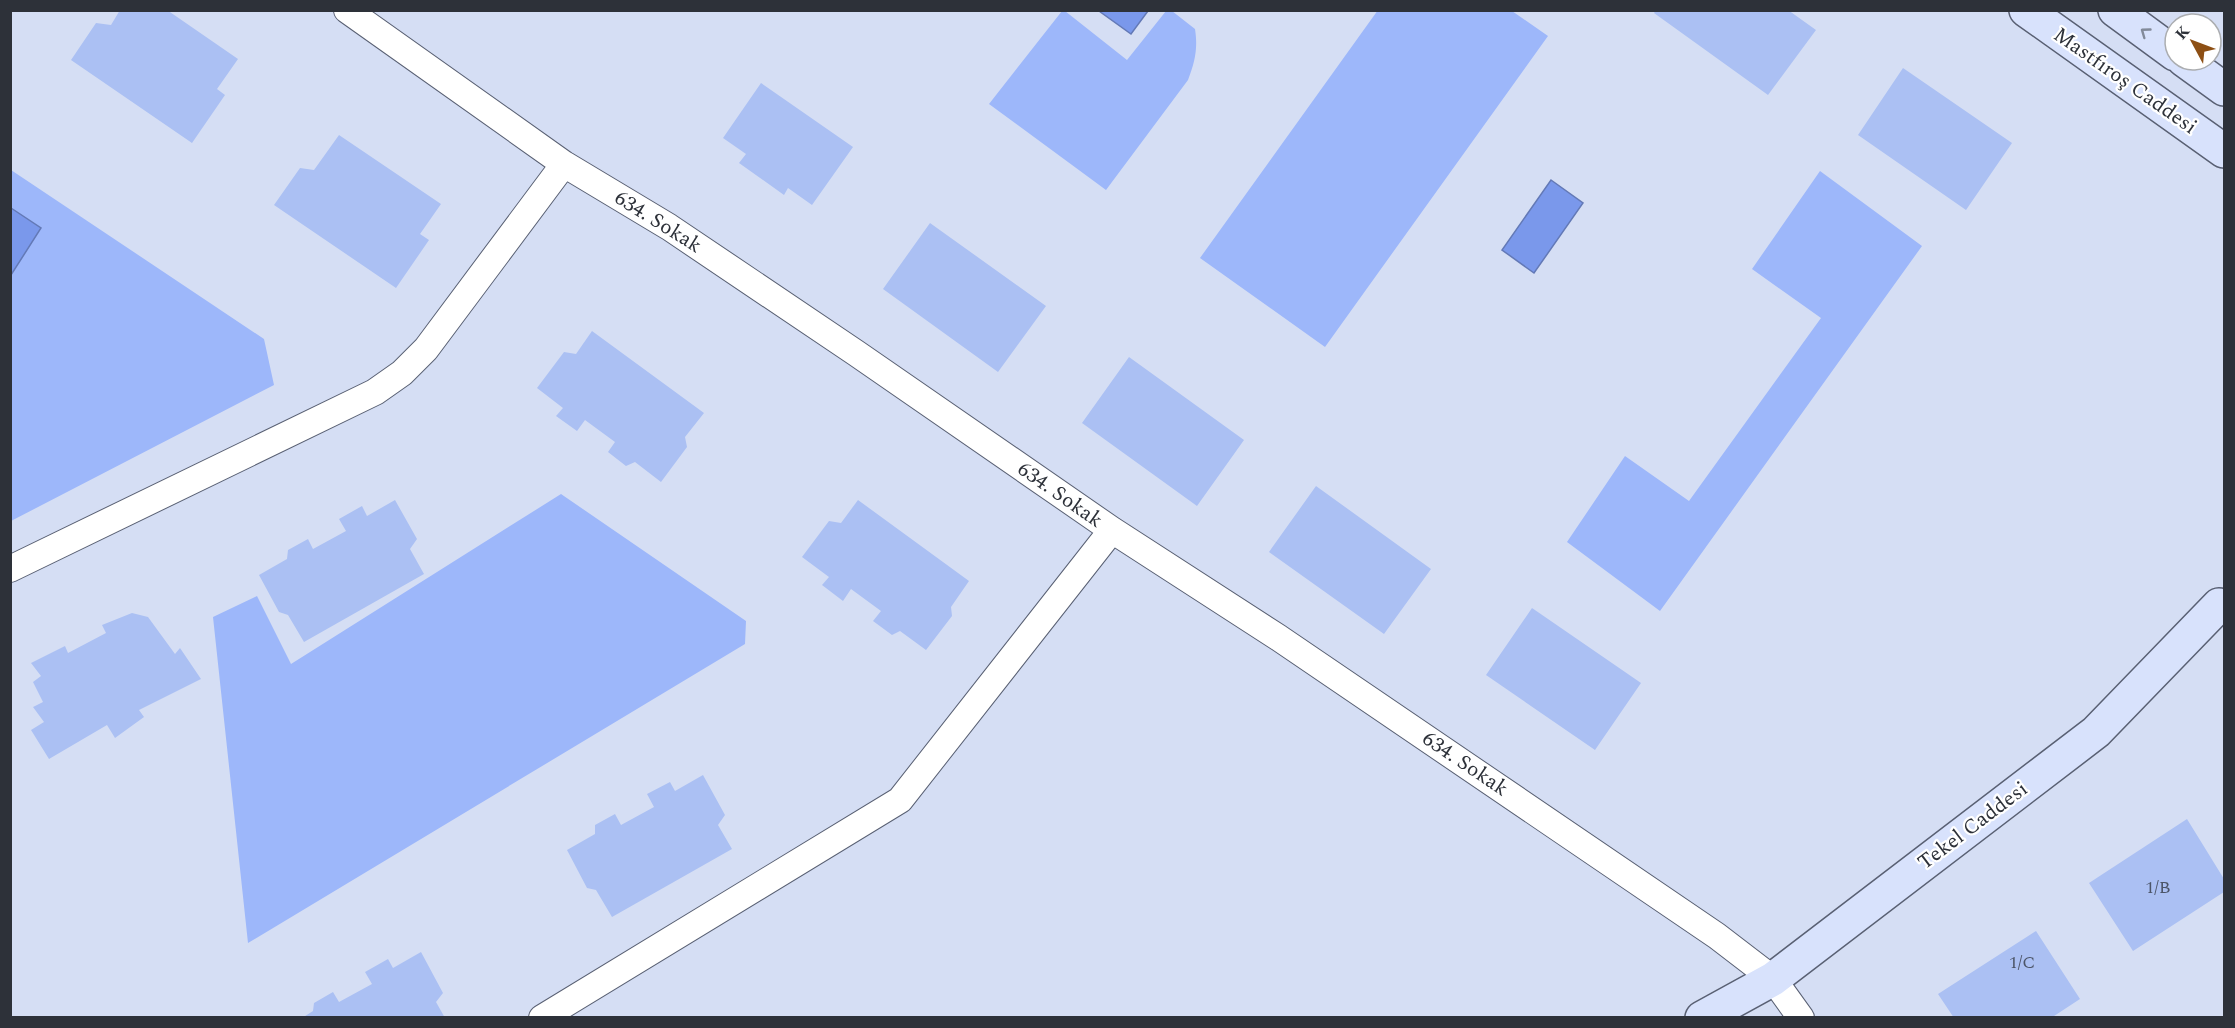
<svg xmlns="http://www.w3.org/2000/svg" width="2235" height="1028" font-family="Spectral,serif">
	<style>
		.green { fill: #9db7fa }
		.water { fill: #7a98eb; stroke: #6379b6; stroke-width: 1.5 }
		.building { fill: #abc0f3 }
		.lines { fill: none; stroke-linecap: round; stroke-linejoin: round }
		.street-casing { stroke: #596073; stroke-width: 28 }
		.secondary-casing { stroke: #596073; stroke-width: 36 }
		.street { stroke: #fff; stroke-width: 26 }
		.secondary { stroke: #d8e2fc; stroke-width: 33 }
		.oneway { stroke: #828a9a }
		.labels { text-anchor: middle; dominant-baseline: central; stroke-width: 4.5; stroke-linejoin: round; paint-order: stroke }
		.number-label { font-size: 18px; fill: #4c5568 }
		.street-label { font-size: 21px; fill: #2d3139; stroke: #fff }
	</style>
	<rect width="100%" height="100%" fill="#d5def4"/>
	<path class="green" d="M 1378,10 L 1512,11 L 1548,36 L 1325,347 L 1200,258 Z
		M 1062,11 L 1065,11 L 1127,60 L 1166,11 L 1172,11 L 1195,29 C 1198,48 1195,62 1188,80 L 1106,190 L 989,104 Z
		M 11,170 L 264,339 L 274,385 L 11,521 Z
		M 1820,171 L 1922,246 L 1660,611 L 1567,542 L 1625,456 L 1689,501 L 1821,318 L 1752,269 Z
		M 561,494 L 746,621 L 745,644 L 248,943 L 213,617 L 257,596 L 291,664 Z"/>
	<path class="water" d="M 1099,11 L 1148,11 L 1131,34 Z
		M 1551,180 L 1583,203 L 1534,273 L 1502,250 Z
		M 11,208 L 41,228 L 11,275 L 11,207 Z"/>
	<path class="building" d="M 120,10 L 167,10 L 238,59 L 217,89 L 225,95 L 192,143 L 71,60 L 96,23 L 111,25 Z
		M 1656,10 L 1788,10 L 1816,30 L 1768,95 L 1654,13 Z
		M 1903,68 L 2012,143 L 1966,210 L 1858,135 Z
		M 761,83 L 853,147 L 812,205 L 788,188 L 784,195 L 739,163 L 746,154 L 723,138 Z
		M 339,135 L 441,204 L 420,234 L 429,240 L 396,288 L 274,205 L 300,168 L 314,170 Z
		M 930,223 L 1046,306 L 998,372 L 883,289 Z
		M 592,331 L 704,413 L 685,437 L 687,447 L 661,482 L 635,462 L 626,466 L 608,452 L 615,442 L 585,420 L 577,431 L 556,416 L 563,408 L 537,388 L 564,352 L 576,354 Z
		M 1129,357 L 1244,440 L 1197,506 L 1082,423 Z
		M 1316,486 L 1431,569 L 1384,634 L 1269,552 Z
		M 395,500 L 417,539 L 410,549 L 424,574 L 304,642 L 288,615 L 279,612 L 259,575 L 287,559 L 288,550 L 308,539 L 313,549 L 346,531 L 339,519 L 362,506 L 367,516 Z
		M 858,500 L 969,581 L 951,607 L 952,616 L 926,650 L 900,631 L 892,635 L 873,621 L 881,611 L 851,589 L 843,601 L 822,585 L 829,577 L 802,557 L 829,521 L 841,523 Z
		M 1532,608 L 1641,683 L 1595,750 L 1486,675 Z
		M 132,613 L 148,617 L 175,654 L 180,648 L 201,679 L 139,710 L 144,717 L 115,738 L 107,725 L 49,759 L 31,730 L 44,722 L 33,707 L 43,702 L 33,682 L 41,676 L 31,663 L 65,646 L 68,653 L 106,633 L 102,625 Z
		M 703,775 L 725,815 L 718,825 L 732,849 L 612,917 L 596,890 L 587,888 L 567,850 L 595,834 L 595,825 L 615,814 L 621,825 L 654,807 L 647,794 L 670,782 L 675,791 Z
		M 2187,819 L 2224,879 L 2224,892 L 2133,951 L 2089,883 Z
		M 2036,931 L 2080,999 L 2051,1018 L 1954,1018 L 1938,994 Z
		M 421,952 L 443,993 L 436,1002 L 445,1018 L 302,1018 L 313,1011 L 314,1003 L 333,992 L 339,1002 L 372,984 L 365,972 L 388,959 L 393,968 Z"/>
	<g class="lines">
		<defs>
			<path id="street" d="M 347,10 L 564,164 L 669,227 L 856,353 L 1112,530 L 1279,638 L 1717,936 L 1773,979 L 1801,1018
				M 10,569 L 375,392 L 402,373 L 426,349 L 564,164
				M 542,1018 L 900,800 L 1112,530"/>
			<path id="secondary" d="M 2026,10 L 2224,151
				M 2115,10 L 2175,54
				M 2184,60 L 2224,89
				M 1702,1018 L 1773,979 L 2096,732 L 2219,605"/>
		</defs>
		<use href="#street" class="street-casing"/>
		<use href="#secondary" class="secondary-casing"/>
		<use href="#street" class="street"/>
		<use href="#secondary" class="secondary"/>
	</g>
	<defs><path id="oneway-chevron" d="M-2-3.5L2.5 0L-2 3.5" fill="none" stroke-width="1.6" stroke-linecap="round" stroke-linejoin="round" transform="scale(1.5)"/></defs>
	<use class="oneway" href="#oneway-chevron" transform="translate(2145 32) rotate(-144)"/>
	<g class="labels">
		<g class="number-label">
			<text x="2158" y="887">1/B</text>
			<text x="2022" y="962">1/C</text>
		</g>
		<g class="street-label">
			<text transform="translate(2125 81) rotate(35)">Mastfıroş Caddesi</text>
			<text transform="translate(658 222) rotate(32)">634. Sokak</text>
			<text transform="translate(1060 495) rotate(35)">634. Sokak</text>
			<text transform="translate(1465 764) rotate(34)">634. Sokak</text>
			<text transform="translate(1973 826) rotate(-37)">Tekel Caddesi</text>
		</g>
	</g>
	<rect width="2235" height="1028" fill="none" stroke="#2d3139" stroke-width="24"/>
	<g transform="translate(2193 42) rotate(311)"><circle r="28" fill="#ffffff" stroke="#abadb0" stroke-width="1.5"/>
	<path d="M0-4.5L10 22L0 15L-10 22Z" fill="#8d4f14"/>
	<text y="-9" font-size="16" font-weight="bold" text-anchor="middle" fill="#2d3139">K</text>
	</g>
</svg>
